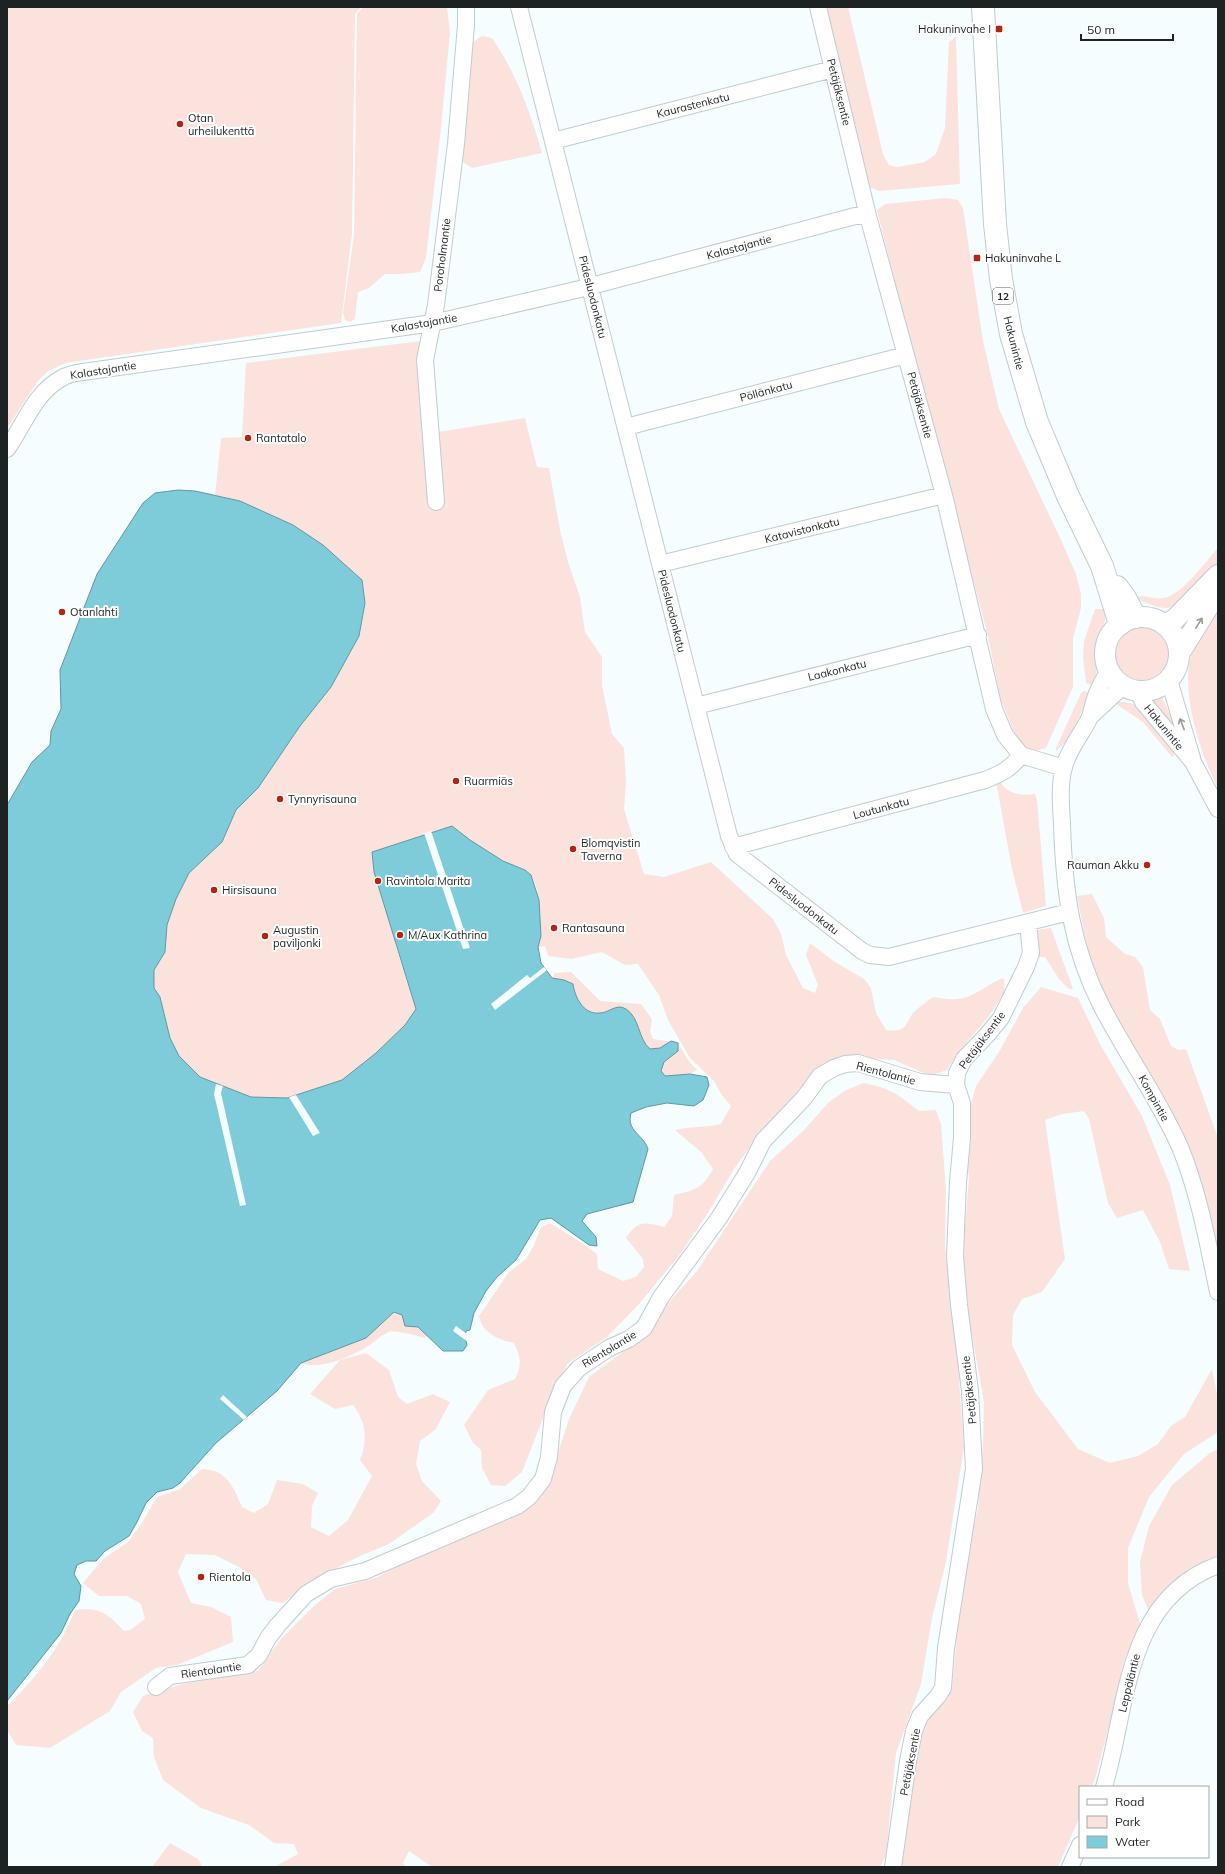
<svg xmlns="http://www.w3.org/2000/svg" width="1225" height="1874" font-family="Mulish,sans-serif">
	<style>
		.green { fill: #fce2dc }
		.water { fill: #7ecbd9; stroke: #6198a2 }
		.pier { fill: #f5fdff }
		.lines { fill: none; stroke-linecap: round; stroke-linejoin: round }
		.minor-casing { stroke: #bfcccf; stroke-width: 18 }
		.major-casing { stroke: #bfcccf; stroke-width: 22 }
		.highway-casing { stroke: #bfcccf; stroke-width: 24 }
		.minor { stroke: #fff; stroke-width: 16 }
		.major { stroke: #fff; stroke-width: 20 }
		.highway { stroke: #fff; stroke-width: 22 }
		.oneway { stroke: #999c9c }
		.poi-dot { fill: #b32513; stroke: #fff; stroke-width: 1.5 }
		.labels { text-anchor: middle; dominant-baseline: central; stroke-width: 4; stroke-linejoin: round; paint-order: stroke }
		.shield { fill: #fff; stroke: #616465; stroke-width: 1 }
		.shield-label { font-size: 10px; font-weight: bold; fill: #1d2223 }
		.poi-label { font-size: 11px; fill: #1d2223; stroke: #fff; text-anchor: start }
		.street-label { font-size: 11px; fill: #1d2223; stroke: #fff }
	</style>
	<rect width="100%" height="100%" fill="#f5fdff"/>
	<path class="green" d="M 7,7 L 361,7 L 355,14 L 352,234 L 341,323 L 65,363 L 47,372 L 38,381 L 7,428 Z
		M 363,7 L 447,7 L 450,32 L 441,128 L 426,258 L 420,272 L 401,274 L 385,274 L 369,288 L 358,292 L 355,319 L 350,322 L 345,320 L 343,313 L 354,235 L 357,14 Z
		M 825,7 L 848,7 L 883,154 L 889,165 L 897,167 L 909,165 L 925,162 L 936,154 L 945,128 L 949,42 L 956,37 L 960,184 L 879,191 L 869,187 Z
		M 482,36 L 492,38 C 516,73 530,111 542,153 L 472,168 L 461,161 L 473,42 Z
		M 946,198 L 958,200 L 963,208 L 983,341 L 999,409 L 1061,540 L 1076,574 L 1081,594 L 1081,608 L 1073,638 L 1073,687 L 1046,748 L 1035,751 L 1026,750 L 1017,739 L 1001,700 L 987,632 L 913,354 L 877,210 L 885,204 Z
		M 429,340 L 432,433 L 525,418 L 537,467 L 549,468 L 560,530 L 568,562 L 580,597 L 585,632 L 602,657 L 602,685 L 612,734 L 624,748 L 626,782 L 624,809 L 644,874 L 664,877 L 711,862 L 773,919 L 781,934 L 786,955 L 803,988 L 815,993 L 818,985 L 806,955 L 810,943 L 835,962 L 864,979 L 871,988 L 876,1013 L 886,1030 C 910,1033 904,1022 915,1011 C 920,1006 927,1002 933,997 C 941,998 950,1000 958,999 C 976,997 988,983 1004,978 L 1005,992 L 989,1016 L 956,1055 L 947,1070 L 933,1075 L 924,1073 L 894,1060 L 857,1058 L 822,1065 L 764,1128 L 734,1169 L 706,1216 L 678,1257 L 639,1304 L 607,1337 L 568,1363 L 553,1393 L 522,1472 L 505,1486 L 491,1485 L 482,1468 L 481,1450 L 473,1443 L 464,1425 L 488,1390 L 515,1379 C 522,1364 521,1358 514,1343 C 499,1340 482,1333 479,1316 L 509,1272 L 526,1259 L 534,1245 L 541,1227 L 550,1223 L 582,1243 L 597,1254 L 598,1269 L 623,1281 L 636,1277 L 644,1267 L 643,1259 L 626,1238 C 638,1220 644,1222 664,1227 L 672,1216 L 674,1195 C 695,1190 702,1189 713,1169 L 702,1153 L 675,1130 C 691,1126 706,1128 721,1124 L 731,1106 L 721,1094 L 714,1081 L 690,1058 L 668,1020 L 659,995 L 638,964 L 625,965 L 602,952 L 571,959 L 548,956 L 545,946 L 538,947 C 542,931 542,886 529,873 C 522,866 510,865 502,861 C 484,851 467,838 452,826 L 395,944 L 416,1009 L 405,1025 L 376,1053 L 342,1080 L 287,1098 L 251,1097 L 200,1077 L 179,1056 L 170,1038 L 160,997 L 154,988 L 154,970 L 165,952 L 167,925 L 176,899 L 189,873 L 222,842 L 236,811 L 258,788 L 300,726 L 331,687 L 359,636 L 365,603 L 362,580 L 226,497 L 215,496 L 221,438 L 242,437 L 246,363 Z
		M 1218,548 L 1218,565 C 1207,577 1188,606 1170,608 C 1158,609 1147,603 1137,599 L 1137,597 C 1146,594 1155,600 1164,598 C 1183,594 1205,562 1218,548 Z
		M 1218,605 L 1218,788 C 1200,753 1184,702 1189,663 C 1191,651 1210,615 1218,605 Z
		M 1095,609 L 1106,609 C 1107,624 1098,636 1096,651 C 1095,663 1099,674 1092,685 L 1086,683 L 1083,657 L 1084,641 Z
		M1115 653a28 28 0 1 1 56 0a28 28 0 1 1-56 0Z
		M 1084,691 L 1090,693 C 1082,709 1071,742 1056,751 L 1056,748 L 1081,693 Z
		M 1161,694 L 1174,724 L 1170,726 L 1145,697 Z
		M 1118,702 L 1124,702 L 1137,705 L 1172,747 L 1174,756 L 1172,757 L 1143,722 L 1116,704 Z
		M 1000,780 C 1005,794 1022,796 1035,794 L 1037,800 L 1046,906 L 1023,913 L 1012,869 L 996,781 Z
		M 1092,894 L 1104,918 L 1106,937 L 1125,954 L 1135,957 L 1143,967 L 1150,1010 L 1160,1019 L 1171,1046 L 1178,1050 L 1186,1049 L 1218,1138 L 1218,1253 L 1194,1164 L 1167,1103 L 1130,1041 L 1104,992 L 1088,952 L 1077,896 Z
		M 1051,928 L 1073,989 L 1069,989 L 1059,979 L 1045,957 L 1038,957 L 1034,940 L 1037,930 Z
		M 571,972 L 600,1001 L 641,1004 L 652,1019 L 650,1031 L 653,1039 L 678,1043 L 688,1060 L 697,1070 L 690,1074 L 648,1084 L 552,978 L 555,973 Z
		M 1041,987 L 1078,998 L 1100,1044 L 1142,1116 L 1170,1185 L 1190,1271 L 1169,1269 L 1160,1242 L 1143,1210 L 1117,1218 L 1108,1203 L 1089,1119 L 1084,1111 L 1062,1114 L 1045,1120 L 1065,1259 L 1042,1292 L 1022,1299 L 1013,1315 L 1012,1345 L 1035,1392 L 1078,1449 L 1110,1463 L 1138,1456 L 1158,1444 L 1171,1426 L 1185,1417 L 1212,1369 L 1218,1399 L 1218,1432 L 1184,1454 L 1149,1497 L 1128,1548 L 1128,1583 L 1140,1624 L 1123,1664 L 1113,1712 L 1095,1779 L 1092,1787 L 1080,1787 L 1080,1816 L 1058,1867 L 900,1867 L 919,1740 L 927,1721 L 952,1691 L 962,1578 L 978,1509 L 983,1446 L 984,1402 L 969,1318 L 963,1252 L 969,1178 L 964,1128 L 976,1086 L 999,1052 L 1023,1008 Z
		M 864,1083 C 890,1088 899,1095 919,1111 L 936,1110 L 941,1124 L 946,1189 L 945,1248 L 956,1340 L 964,1447 L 946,1562 L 932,1618 L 921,1684 L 896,1753 L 886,1855 L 880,1867 L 432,1867 L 409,1851 L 403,1863 L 406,1867 L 274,1867 L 298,1854 L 294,1844 L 274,1843 L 249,1825 L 201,1808 L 163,1780 L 154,1757 L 153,1738 L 142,1731 L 133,1712 L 143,1696 L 183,1684 L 258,1671 L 281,1639 L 314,1606 L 335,1589 L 378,1577 L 428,1548 L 511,1519 L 548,1484 L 569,1419 L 589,1377 L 628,1348 L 697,1271 L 770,1161 L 803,1131 L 829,1102 L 846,1090 Z
		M 376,1307 L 403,1311 L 428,1333 L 425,1338 C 417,1336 397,1330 389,1332 C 380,1335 373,1344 365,1348 C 347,1358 321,1370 301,1363 L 309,1347 Z
		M 366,1353 L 389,1370 L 398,1397 L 407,1404 L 433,1394 L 450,1402 L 436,1429 L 420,1441 L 416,1464 L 422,1481 L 441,1501 L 433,1513 L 389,1544 L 360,1556 L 309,1582 L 283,1603 L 266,1600 L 256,1579 L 239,1567 L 215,1555 L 186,1554 L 178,1572 L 191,1603 L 211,1607 L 231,1617 L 233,1642 L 177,1665 L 156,1668 L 121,1692 L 110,1711 L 50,1748 L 16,1745 L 7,1730 L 8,1705 C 36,1678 61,1647 75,1610 C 100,1607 107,1613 124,1631 L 130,1630 L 145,1619 L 141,1604 L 127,1596 L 99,1596 L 83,1583 L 103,1559 L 128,1542 L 140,1526 L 157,1497 L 180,1489 L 202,1469 C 227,1470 233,1486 242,1507 L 254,1513 L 268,1504 L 277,1480 L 303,1484 L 318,1493 L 312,1506 L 311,1527 L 329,1536 L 348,1520 L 372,1476 L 360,1460 C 368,1440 366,1422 353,1405 L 335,1409 L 310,1394 L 340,1360 Z
		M 1218,1449 L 1218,1555 C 1188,1566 1168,1587 1149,1612 L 1142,1595 L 1140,1562 L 1149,1526 L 1172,1485 L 1210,1453 Z
		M 170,1843 L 198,1859 L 203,1867 L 152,1867 Z"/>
	<path class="water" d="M 178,490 L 195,491 L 240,501 L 293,525 L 323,545 L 362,580 L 365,603 L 359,636 L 331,687 L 300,726 L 258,788 L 236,810 L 222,842 L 189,873 L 176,899 L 167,925 L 165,952 L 154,970 L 154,988 L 160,997 L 170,1038 L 179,1056 L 200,1077 L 251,1097 L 287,1098 L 342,1080 L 376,1053 L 405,1025 L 416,1009 L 374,872 L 372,852 L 452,826 L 470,840 L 503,861 L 525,870 L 531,875 L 539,900 L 541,936 L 538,947 L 541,963 L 552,978 L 564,980 L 573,984 C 575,997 583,1015 600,1013 C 609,1013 616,1003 626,1009 C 640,1018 638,1039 650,1049 L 660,1048 L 671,1041 L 678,1043 L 678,1051 L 664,1062 L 661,1071 L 665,1076 L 690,1074 L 707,1077 L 709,1085 L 703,1100 L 694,1106 L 667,1103 L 646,1107 L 631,1113 C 626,1131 643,1134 648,1149 L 633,1202 L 587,1214 L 582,1221 L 596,1237 L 597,1246 L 589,1245 L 551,1218 L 540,1220 L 516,1260 L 497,1277 L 486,1291 L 474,1313 L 470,1330 L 466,1331 L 465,1337 L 467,1345 L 463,1351 L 443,1351 L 418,1327 L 405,1326 L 402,1315 L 394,1312 L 366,1338 L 301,1363 L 277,1391 L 216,1443 L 180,1483 L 173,1488 L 157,1492 L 146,1503 L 137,1522 L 129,1536 L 105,1551 L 96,1561 L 86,1561 L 77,1565 L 74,1574 L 81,1586 L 79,1601 L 70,1614 L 61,1633 L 7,1701 L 7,805 L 32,762 L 50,745 L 51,731 L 61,709 L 60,670 L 97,574 L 143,503 L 155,493 Z"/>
	<path class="pier" d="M 431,831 L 470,948 L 463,949 L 424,833 Z
		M 544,967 L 547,970 L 495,1010 L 491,1004 L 527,975 L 530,978 Z
		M 216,1084 L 223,1086 L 221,1093 L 246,1205 L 240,1206 L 214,1094 Z
		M 296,1095 L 320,1133 L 313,1136 L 289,1097 Z
		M 456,1326 L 467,1334 L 468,1342 L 453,1331 Z
		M 223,1395 L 247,1417 L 244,1420 L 220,1399 Z"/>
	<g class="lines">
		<defs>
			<path id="minor" d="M 519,7 L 729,836 L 737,854 L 862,951 L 870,955 L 889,957 L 1069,912
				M 818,7 L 868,216 L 944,495 L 994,709 L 1005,735 L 1021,755 L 1064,768
				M 553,141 L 833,69
				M 626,427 L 906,355
				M 7,449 C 24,425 35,392 62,378 C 68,374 76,373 83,372 L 433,323 L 580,289 L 855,216 L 868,216
				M 436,502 L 425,360 L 436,305 L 456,144 L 466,25 L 466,7
				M 660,564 L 944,495
				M 1109,671 C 1105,677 1101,684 1098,691 C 1094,699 1093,708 1090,717 C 1082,734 1069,748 1064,767 C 1059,784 1061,806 1062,824 C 1064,890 1071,947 1102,1007 C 1127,1055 1158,1098 1180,1147 C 1199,1193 1208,1244 1218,1292
				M 1169,680 L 1192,758
				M 1138,691 L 1143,702 L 1193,762 L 1218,809
				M 696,706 L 978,635
				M 1091,716 L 1123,686
				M 733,847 L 985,780 C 1000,774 1011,769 1021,755
				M 156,1687 L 170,1676 L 248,1665 L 259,1655 L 268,1638 L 278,1625 L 306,1594 L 331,1579 L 365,1571 L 517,1506 L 529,1497 L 543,1479 L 549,1457 L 553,1412 L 563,1386 L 579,1368 L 609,1348 L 629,1339 L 644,1328 L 661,1297 L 719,1218 L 747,1173 L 763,1141 L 804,1098 L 820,1076 L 834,1068 L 845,1064 L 858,1063 L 920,1082 L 956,1085
				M 1104,1787 C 1128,1707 1124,1600 1218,1565
				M 893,1867 L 908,1761 L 914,1731 L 920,1716 L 938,1696 L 943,1688 L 946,1648 L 974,1469 L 970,1391 L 959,1305 L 955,1256 L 958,1182 L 962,1138 L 962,1103 L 956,1085 L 957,1073 L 964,1059 L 987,1035 L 1001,1018 L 1026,967 L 1031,953 L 1028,923
				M 1070,1867 L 1080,1845"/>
			<path id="major" d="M1105 654a37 37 0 1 1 74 0a37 37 0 1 1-74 0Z
				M 1166,625 L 1176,618 L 1218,575
				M 1179,654 L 1218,591"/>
			<path id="highway" d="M 983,7 L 995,224 L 1001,279 L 1011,334 L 1037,422 L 1068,496 L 1102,566 L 1120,624
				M 1117,587 L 1125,598 L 1135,617"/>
		</defs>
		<use href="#minor" class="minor-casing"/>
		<use href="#major" class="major-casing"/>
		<use href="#highway" class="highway-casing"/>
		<use href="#minor" class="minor"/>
		<use href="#major" class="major"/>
		<use href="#highway" class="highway"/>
	</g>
	<defs><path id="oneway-shaft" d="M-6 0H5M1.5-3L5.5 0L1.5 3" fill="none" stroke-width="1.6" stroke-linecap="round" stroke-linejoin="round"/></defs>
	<g class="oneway">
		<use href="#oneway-shaft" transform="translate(1199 623) rotate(-58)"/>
		<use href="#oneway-shaft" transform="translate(1182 724) rotate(-111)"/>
	</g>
	<g class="poi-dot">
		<rect x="995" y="25" width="8" height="8" rx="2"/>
		<circle cx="180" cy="124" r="4"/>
		<rect x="973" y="254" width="8" height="8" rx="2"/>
		<circle cx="248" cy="438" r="4"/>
		<circle cx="62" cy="612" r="4"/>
		<circle cx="456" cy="781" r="4"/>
		<circle cx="280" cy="799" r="4"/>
		<circle cx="573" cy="849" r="4"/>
		<circle cx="1147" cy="865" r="4"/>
		<circle cx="378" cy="881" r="4"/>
		<circle cx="214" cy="890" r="4"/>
		<circle cx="554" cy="928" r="4"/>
		<circle cx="400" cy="935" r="4"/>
		<circle cx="265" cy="936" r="4"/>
		<circle cx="201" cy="1577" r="4"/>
	</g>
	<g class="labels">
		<rect class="shield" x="993" y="288" width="20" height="16" rx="3"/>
		<g class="shield-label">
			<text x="1003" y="296">12</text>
		</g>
		<g class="poi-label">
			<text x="991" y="29" text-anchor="end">Hakuninvahe I</text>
			<text x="188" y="118">Otan<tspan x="188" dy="13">urheilukenttä</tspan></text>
			<text x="985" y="258">Hakuninvahe L</text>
			<text x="256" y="438">Rantatalo</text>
			<text x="70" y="612">Otanlahti</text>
			<text x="464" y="781">Ruarmiäs</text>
			<text x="288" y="799">Tynnyrisauna</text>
			<text x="581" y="843">Blomqvistin<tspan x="581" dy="13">Taverna</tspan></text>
			<text x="1139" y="865" text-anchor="end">Rauman Akku</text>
			<text x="386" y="881">Ravintola Marita</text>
			<text x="222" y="890">Hirsisauna</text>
			<text x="562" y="928">Rantasauna</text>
			<text x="273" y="930">Augustin<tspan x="273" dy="13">paviljonki</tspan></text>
			<text x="408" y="935">M/Aux Kathrina</text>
			<text x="209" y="1577">Rientola</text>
		</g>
		<g class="street-label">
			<text transform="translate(839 92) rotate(76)">Petäjäksentie</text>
			<text transform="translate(693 105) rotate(-14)">Kaurastenkatu</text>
			<text transform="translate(739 247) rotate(-15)">Kalastajantie</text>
			<text transform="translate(442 255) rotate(-83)">Poroholmantie</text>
			<text transform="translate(593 297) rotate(76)">Pidesluodonkatu</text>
			<text transform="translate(424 323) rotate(-10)">Kalastajantie</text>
			<text transform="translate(1014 343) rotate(76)">Hakunintie</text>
			<text transform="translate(103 370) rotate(-9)">Kalastajantie</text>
			<text transform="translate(766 391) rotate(-15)">Pöllänkatu</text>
			<text transform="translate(920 405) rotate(75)">Petäjäksentie</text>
			<text transform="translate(802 530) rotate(-14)">Katavistonkatu</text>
			<text transform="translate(672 611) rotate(76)">Pidesluodonkatu</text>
			<text transform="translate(837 670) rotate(-14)">Laakonkatu</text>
			<text transform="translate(1164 727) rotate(51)">Hakunintie</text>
			<text transform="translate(881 808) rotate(-15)">Loutunkatu</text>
			<text transform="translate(804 906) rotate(38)">Pidesluodonkatu</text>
			<text transform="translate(982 1040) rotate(-53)">Petäjäksentie</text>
			<text transform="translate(886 1073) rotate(15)">Rientolantie</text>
			<text transform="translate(1154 1098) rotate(61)">Kompintie</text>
			<text transform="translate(609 1349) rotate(-31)">Rientolantie</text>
			<text transform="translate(969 1390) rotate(-96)">Petäjäksentie</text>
			<text transform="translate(211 1670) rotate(-8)">Rientolantie</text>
			<text transform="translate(1129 1683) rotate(-76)">Leppäläntie</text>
			<text transform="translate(910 1762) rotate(-79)">Petäjäksentie</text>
		</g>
	</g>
	<rect width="1225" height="1874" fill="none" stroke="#1d2223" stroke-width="16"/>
	<rect x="1079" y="1786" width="130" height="72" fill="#ffffff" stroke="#a5a7a7"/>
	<rect x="1087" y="1799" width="20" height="6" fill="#ffffff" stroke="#a5a7a7"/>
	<text x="1115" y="1806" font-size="12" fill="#1d2223">Road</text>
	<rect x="1087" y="1816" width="20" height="12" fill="#fce2dc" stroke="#a5a7a7"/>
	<text x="1115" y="1826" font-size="12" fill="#1d2223">Park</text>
	<rect x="1087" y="1836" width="20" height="12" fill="#7ecbd9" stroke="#a5a7a7"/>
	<text x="1115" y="1846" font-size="12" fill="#1d2223">Water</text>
	<path d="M1081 34v6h92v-6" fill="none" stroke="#1d2223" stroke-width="2"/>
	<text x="1087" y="34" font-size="12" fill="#1d2223" stroke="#ffffff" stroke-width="3" paint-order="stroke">50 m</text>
</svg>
